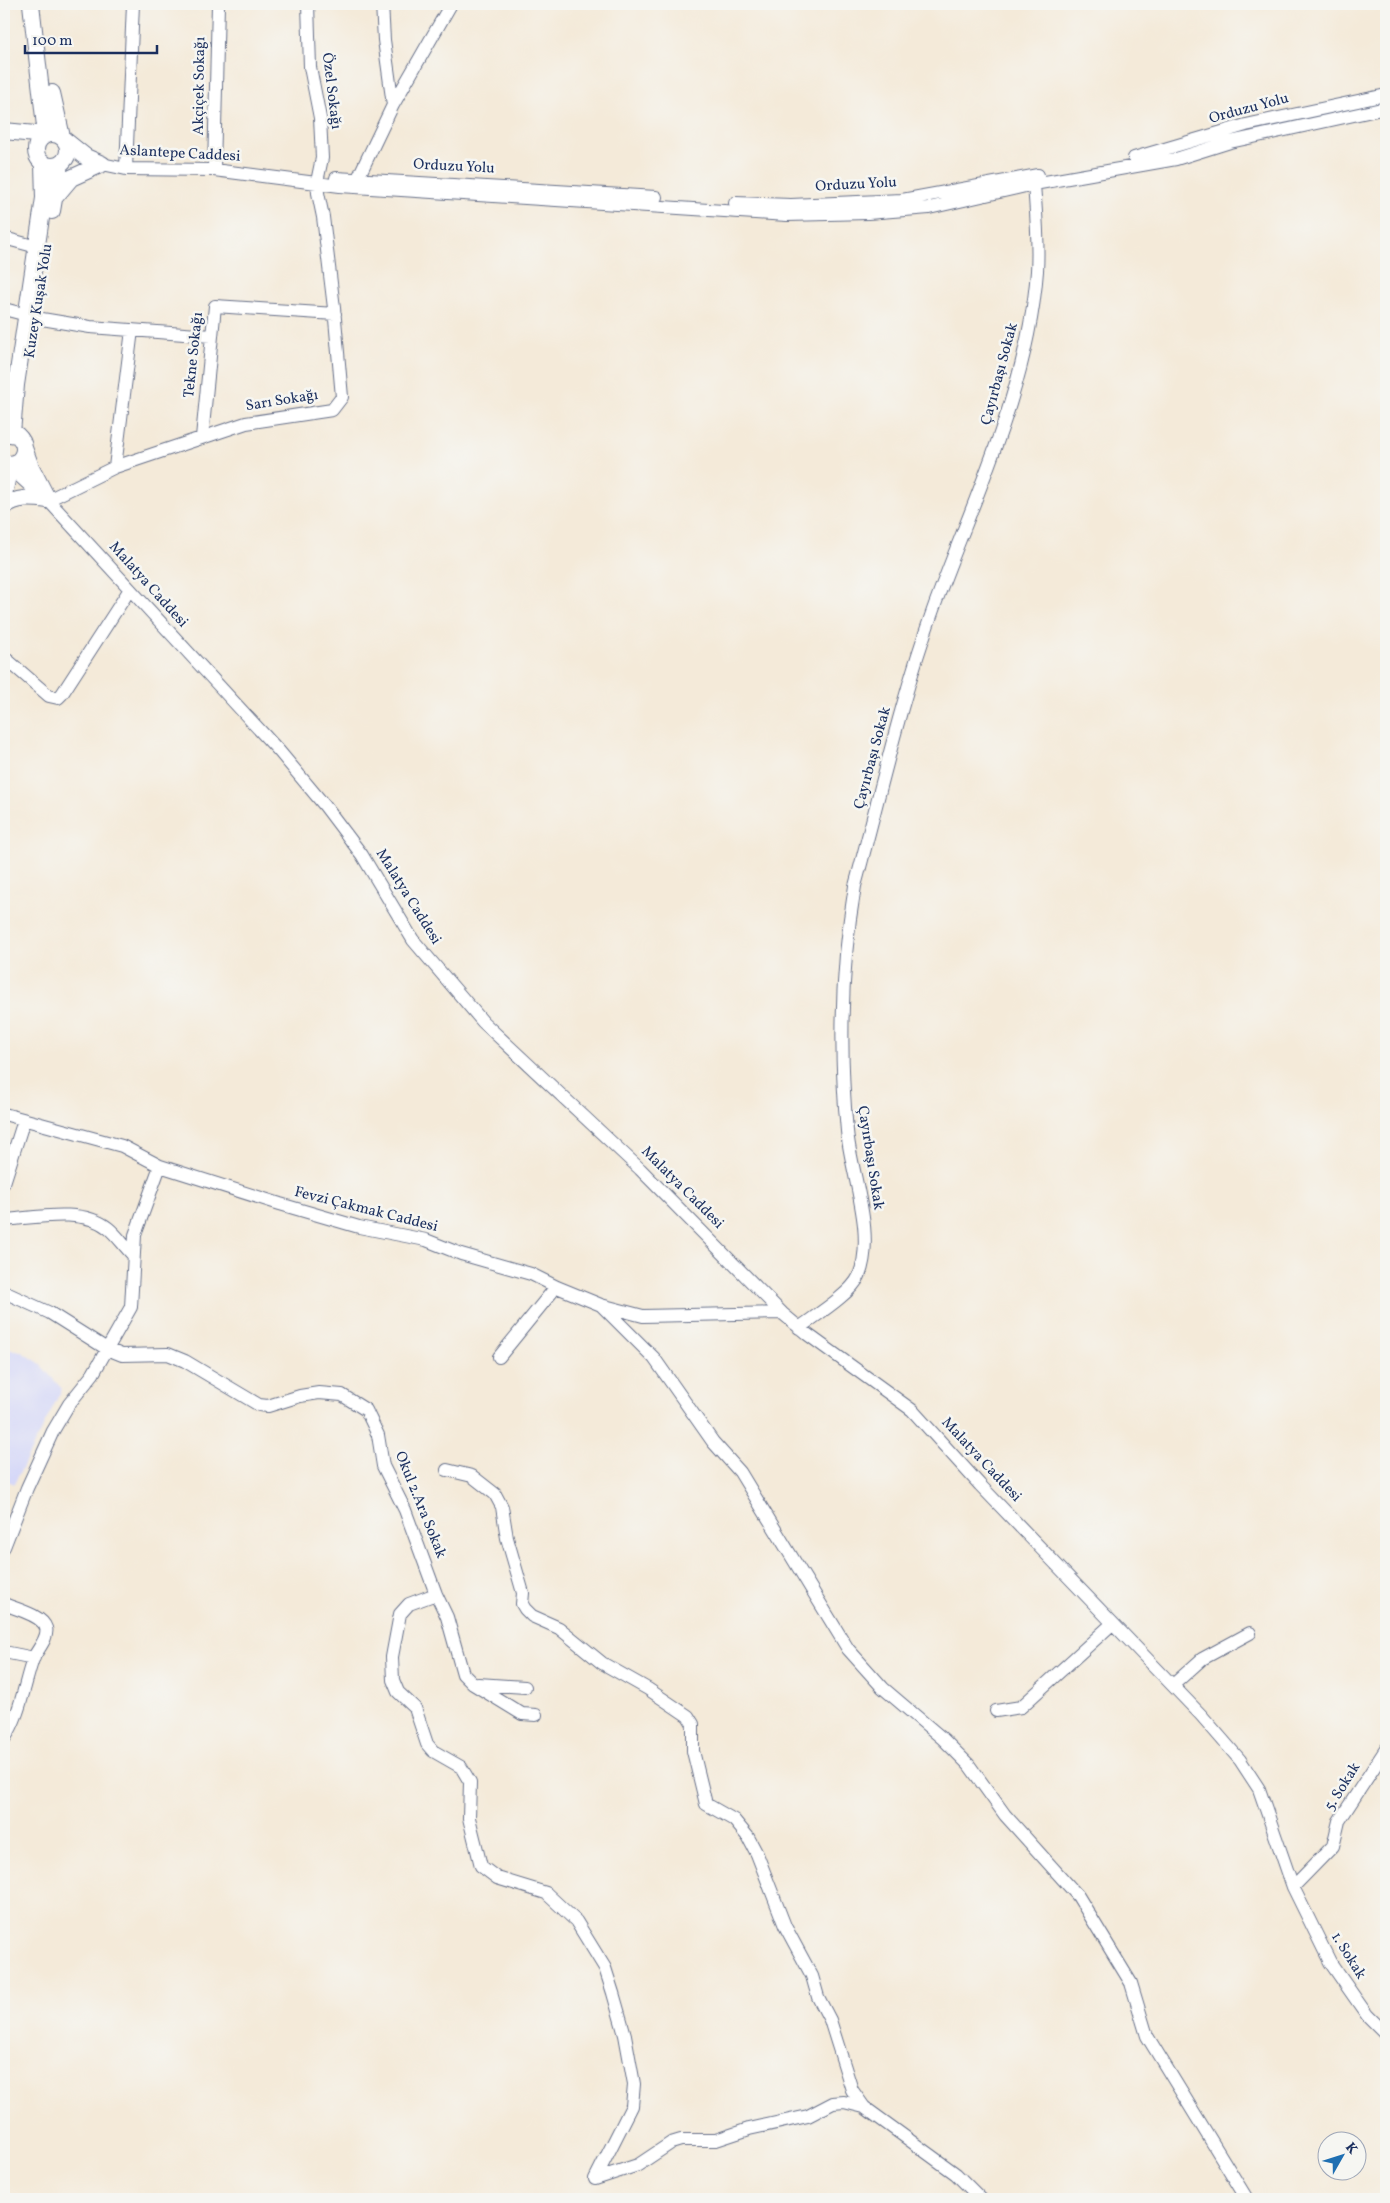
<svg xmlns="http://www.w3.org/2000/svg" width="1390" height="2203" font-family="Vollkorn,serif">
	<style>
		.built { fill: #d6d8f8 }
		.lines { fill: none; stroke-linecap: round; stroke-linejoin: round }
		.minor-casing { stroke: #677089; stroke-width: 14 }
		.major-casing { stroke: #677089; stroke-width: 18 }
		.minor { stroke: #fff; stroke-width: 12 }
		.major { stroke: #fff; stroke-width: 16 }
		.labels { text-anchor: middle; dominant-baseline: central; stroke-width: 5; stroke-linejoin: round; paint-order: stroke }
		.street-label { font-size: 15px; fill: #1b2f5e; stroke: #f6f6f2 }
	</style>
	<rect width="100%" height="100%" fill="#f6f6f2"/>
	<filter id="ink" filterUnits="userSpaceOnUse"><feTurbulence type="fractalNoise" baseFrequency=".02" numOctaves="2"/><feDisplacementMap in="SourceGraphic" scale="10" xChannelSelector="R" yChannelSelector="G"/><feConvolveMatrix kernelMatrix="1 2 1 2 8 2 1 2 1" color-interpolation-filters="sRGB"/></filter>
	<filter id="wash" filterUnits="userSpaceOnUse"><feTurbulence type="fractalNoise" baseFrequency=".0096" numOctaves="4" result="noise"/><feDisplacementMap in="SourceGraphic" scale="20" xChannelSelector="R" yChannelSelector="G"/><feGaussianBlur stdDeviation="1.12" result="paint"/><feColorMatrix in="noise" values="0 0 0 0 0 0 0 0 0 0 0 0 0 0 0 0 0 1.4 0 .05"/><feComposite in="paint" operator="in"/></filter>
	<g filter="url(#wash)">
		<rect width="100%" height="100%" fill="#f4ead9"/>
		<path class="built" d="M 4,1349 L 20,1351 L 38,1362 L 62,1389 L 14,1484 L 4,1479 Z"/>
	</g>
	<g filter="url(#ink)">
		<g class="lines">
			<defs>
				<path id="minor" d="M 308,4 L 310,67 L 320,118 L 322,158 L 317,182 L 318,193 L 323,217 L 334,308 L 342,397 L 332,410 L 246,423 L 115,467 L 48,500 L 279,751 L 325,806 L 362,855 L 413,940 L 483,1022 L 640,1169 L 782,1313 L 807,1334 L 912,1410 L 980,1485 L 1201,1715 L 1240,1760 L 1259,1789 L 1293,1887 L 1330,1962 L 1367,2015 L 1386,2034
					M 393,105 L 451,4
					M 1134,158 L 1246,125 L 1386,95
					M 102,164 L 126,169 L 214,170 L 340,186 L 787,215 L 868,213 L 929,208 L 1034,184 L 1176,159 L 1230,142 L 1386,108
					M 126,169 L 133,4
					M 214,170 L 218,4
					M 336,178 L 656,197
					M 358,178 L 393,105 L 384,40 L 382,4
					M 735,203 L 791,205 L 902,200 L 1038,175
					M 4,238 L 37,247
					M 4,309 L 27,315
					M 36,318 L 90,327 L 211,336
					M 202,437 L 215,306 L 335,314
					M 115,467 L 132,330
					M 4,657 L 49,696 L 58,698 L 62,694 L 130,589
					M 4,1114 L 122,1146 L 160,1166 L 280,1204 L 359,1227 L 426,1240 L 461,1254 L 531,1274 L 557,1287 L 601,1305 L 643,1316 L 782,1313
					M 4,1183 L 24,1120
					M 4,1220 C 34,1218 82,1207 108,1228 C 117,1235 124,1246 132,1254
					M 4,1292 L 50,1313 L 107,1349 L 122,1355 L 168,1354 L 185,1361 L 259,1405 L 268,1406 L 300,1396 L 319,1393 L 342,1395 L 366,1410 L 378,1435 L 383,1466 L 405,1510 L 436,1594 L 447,1617 L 463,1674 L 473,1684 L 522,1714 L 536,1715
					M 601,1305 L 654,1358 L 713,1442 L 740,1472 L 848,1649 L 883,1688 L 943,1739 L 969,1765 L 1005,1815 L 1078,1896 L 1131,1983 L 1147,2036 L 1247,2199
					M 799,1328 C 815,1316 852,1293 859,1276 C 876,1234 851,1174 847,1131 C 839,1048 841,967 855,886 C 880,794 901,699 933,610 C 973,499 1028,391 1037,271 C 1039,242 1036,213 1034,184
					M 499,1357 L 556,1287
					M 447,1470 L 472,1476 L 495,1494 L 502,1507 L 507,1538 L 523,1593 L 522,1604 L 525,1609 L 532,1616 L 559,1628 L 602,1663 L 648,1689 L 688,1716 L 693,1724 L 693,1751 L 706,1804 L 734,1820 L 748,1837 L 757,1854 L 785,1926 L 812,1976 L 818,1997 L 830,2020 L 852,2090 L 864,2107 L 956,2174 L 981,2199
					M 4,1547 L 27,1488 L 53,1431 L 69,1404 L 93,1374 L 131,1307 L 135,1235 L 160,1166
					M 436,1594 L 409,1604 L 400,1614 L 392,1657 L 393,1680 L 398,1692 L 415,1708 L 427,1744 L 433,1751 L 461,1767 L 470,1782 L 469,1818 L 481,1866 L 497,1878 L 546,1893 L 576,1921 L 605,1968 L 613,1993 L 625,2035 L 634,2084 L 632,2106 L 595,2179
					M 4,1604 C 16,1609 42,1615 46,1628 C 49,1638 36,1651 33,1659 C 24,1685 20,1716 4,1739
					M 4,1652 L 34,1658
					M 478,1684 L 525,1687
					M 1173,1685 L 1202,1659 L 1250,1633
					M 996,1711 L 1021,1707 L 1112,1624
					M 1293,1887 L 1333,1846 L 1339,1821 L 1386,1749
					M 595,2179 L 638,2165 L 671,2143 L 681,2140 L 716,2140 L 749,2129 L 808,2116 L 833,2103 L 844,2102 L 864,2107"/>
				<path id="major" d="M 52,93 L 62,137
					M 4,131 L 46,135 L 31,4
					M36 150a16 16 0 1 1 32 0a16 16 0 1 1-32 0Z
					M 66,141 L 86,157 L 102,164
					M 55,197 L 71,178 L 102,164
					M 52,211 L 60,164
					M 4,427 L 12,433 L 16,385 L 44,198 L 43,164
					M 4,433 L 17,435 C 27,444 26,455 16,463 L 4,465
					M 24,448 L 31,467 L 48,500
					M 10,465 L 42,494
					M 4,495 L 10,465
					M 4,507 C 16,496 33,498 48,500"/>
			</defs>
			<use href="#minor" class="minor-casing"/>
			<use href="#major" class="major-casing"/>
			<use href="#minor" class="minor"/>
			<use href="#major" class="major"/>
		</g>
	</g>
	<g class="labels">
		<g class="street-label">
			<text transform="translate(200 86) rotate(-89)">Akçiçek Sokağı</text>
			<text transform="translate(331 91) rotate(83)">Özel Sokağı</text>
			<text transform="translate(1249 109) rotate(-15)">Orduzu Yolu</text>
			<text transform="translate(180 154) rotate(3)">Aslantepe Caddesi</text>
			<text transform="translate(454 167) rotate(3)">Orduzu Yolu</text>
			<text transform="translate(856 185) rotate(-3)">Orduzu Yolu</text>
			<text transform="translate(39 301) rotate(-81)">Kuzey Kuşak Yolu</text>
			<text transform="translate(194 355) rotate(-84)">Tekne Sokağı</text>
			<text transform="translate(1000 374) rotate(-75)">Çayırbaşı Sokak</text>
			<text transform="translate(282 401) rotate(-9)">Sarı Sokağı</text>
			<text transform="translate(148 585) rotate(48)">Malatya Caddesi</text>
			<text transform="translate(873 758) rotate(-75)">Çayırbaşı Sokak</text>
			<text transform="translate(408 897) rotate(58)">Malatya Caddesi</text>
			<text transform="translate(870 1158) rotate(81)">Çayırbaşı Sokak</text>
			<text transform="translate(682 1188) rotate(45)">Malatya Caddesi</text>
			<text transform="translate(366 1210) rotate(14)">Fevzi Çakmak Caddesi</text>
			<text transform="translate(981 1460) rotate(47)">Malatya Caddesi</text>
			<text transform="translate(420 1505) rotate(68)">Okul 2.Ara Sokak</text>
			<text transform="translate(1343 1787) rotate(-58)">5. Sokak</text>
			<text transform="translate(1348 1956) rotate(58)">1. Sokak</text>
		</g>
	</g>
	<rect width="1390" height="2203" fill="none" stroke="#f6f6f2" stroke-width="20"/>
	<g transform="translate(1342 2156) rotate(51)"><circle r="24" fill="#f6f6f2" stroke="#9ea6b7"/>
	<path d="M0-4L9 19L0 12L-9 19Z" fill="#1f6fb2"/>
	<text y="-8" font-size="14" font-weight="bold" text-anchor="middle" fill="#1b2f5e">K</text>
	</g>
	<path d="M25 45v8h132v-8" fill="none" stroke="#1b2f5e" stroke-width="2.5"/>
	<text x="32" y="45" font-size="15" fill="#1b2f5e" stroke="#f6f6f2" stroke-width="4" paint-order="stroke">100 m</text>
</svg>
